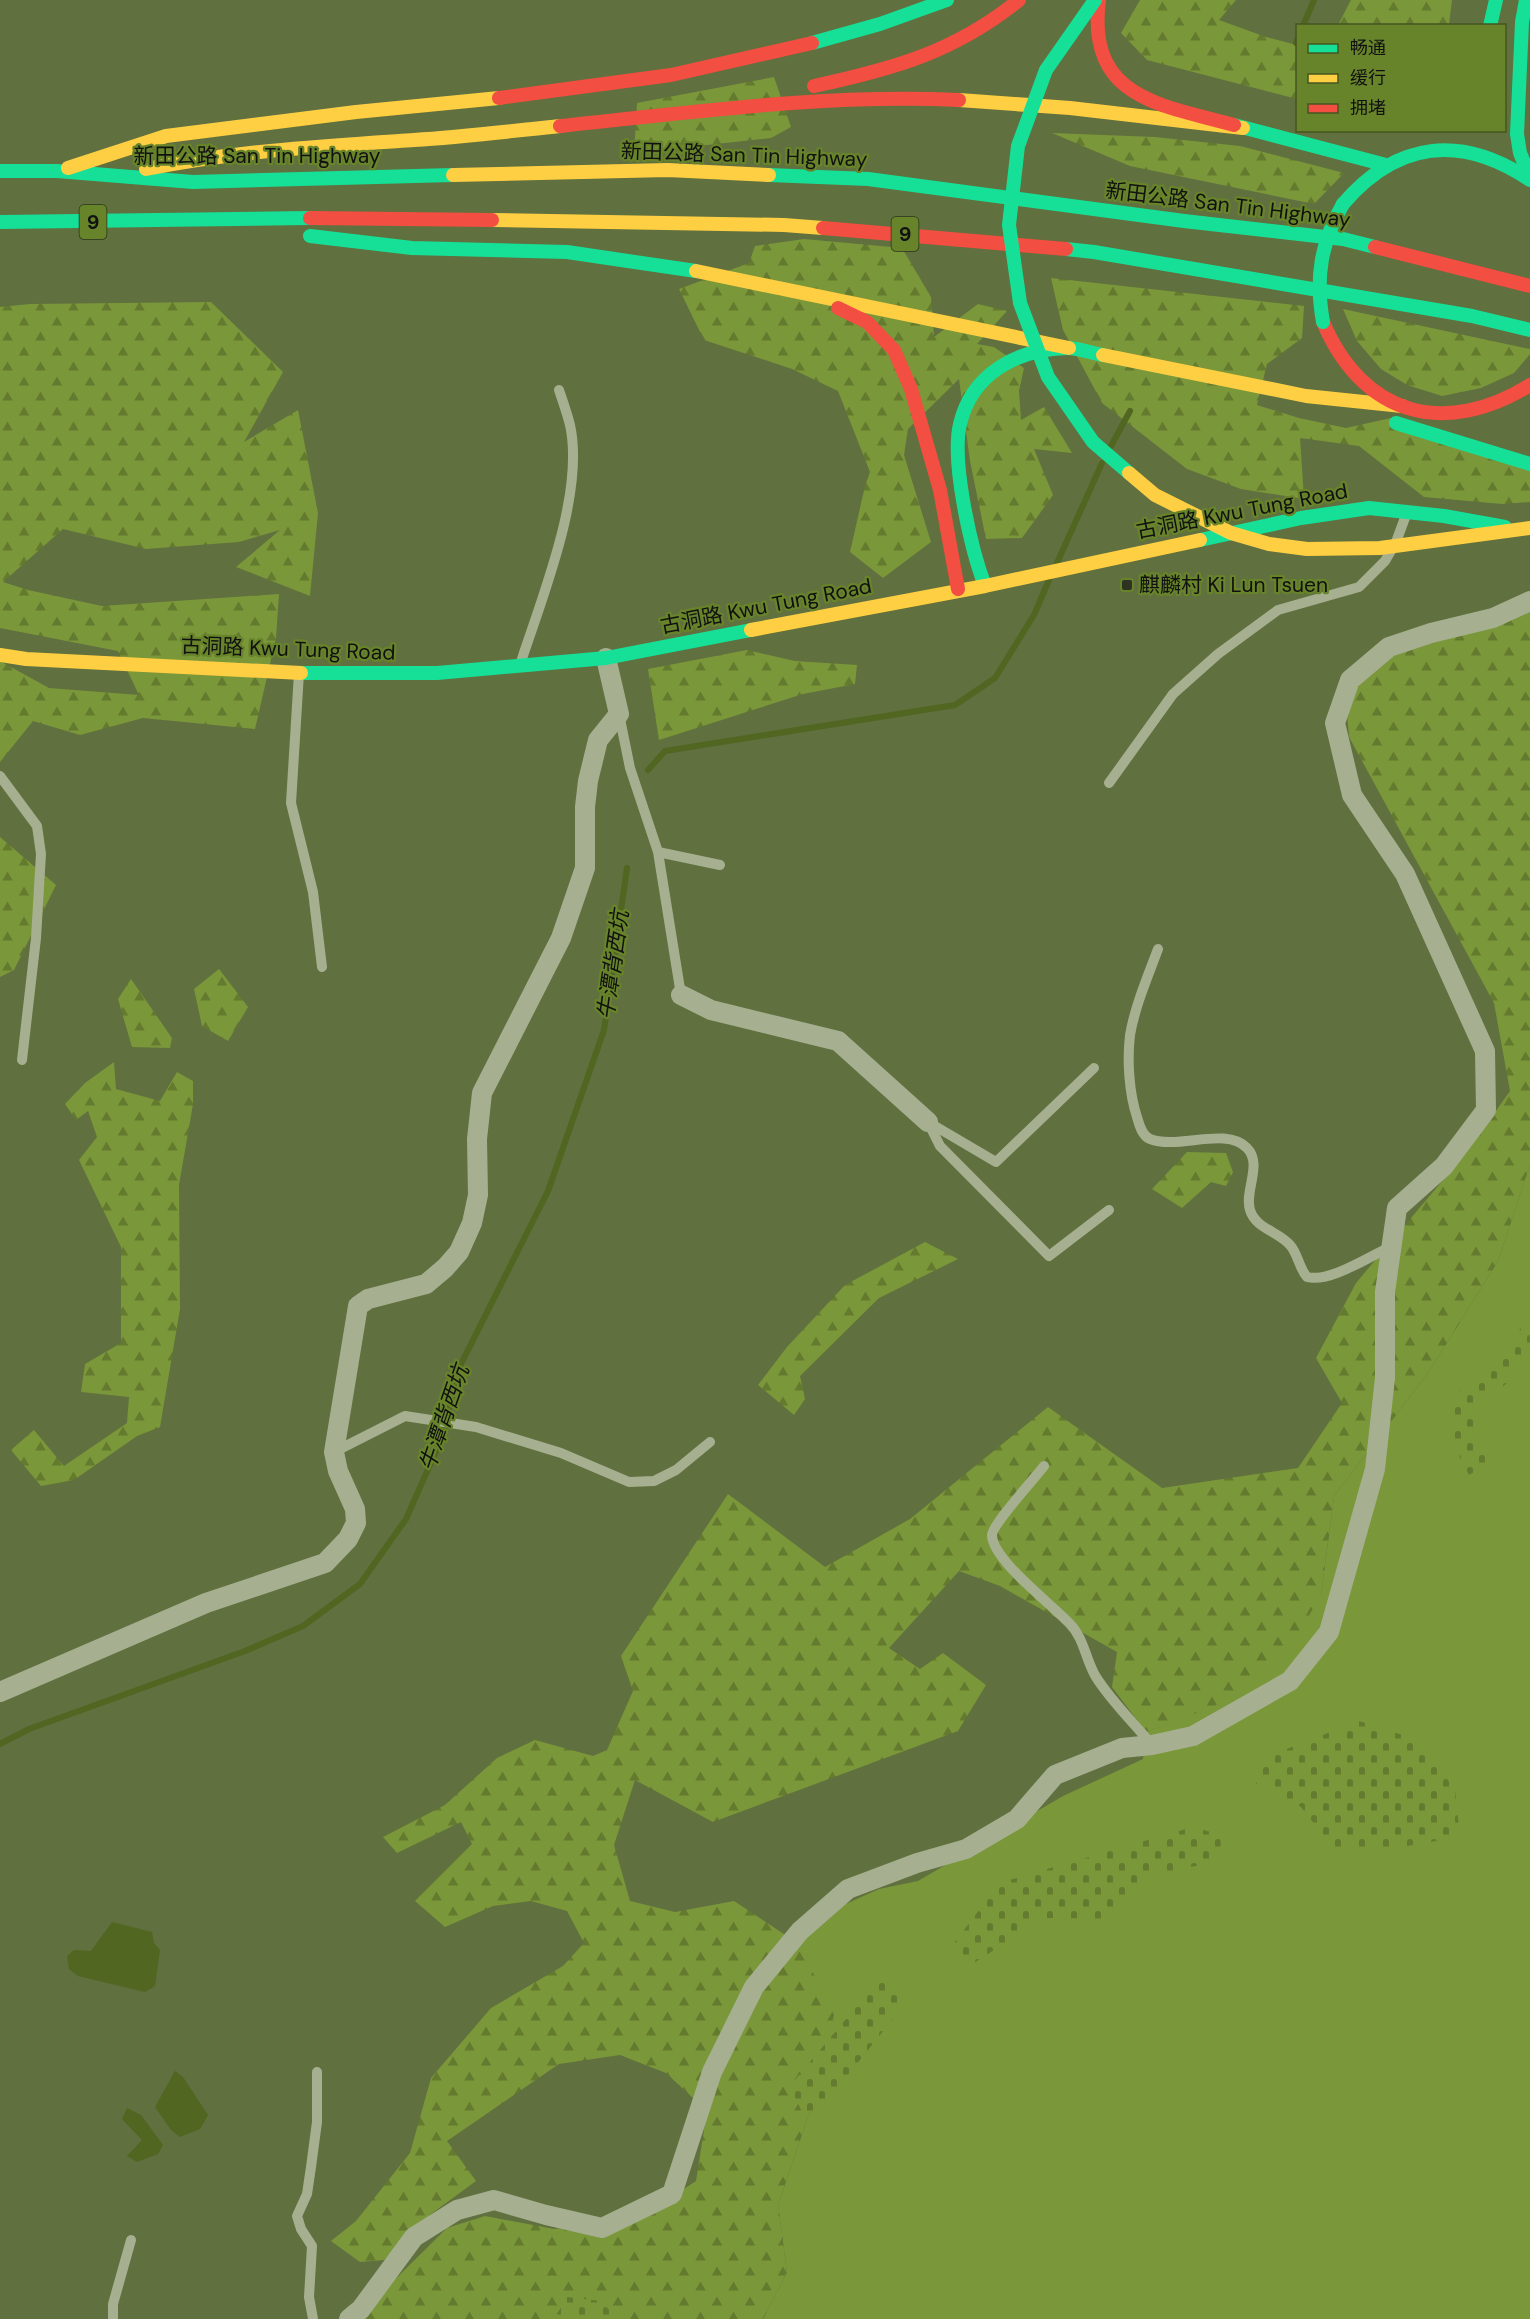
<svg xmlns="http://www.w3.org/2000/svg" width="1530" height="2319" font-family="'DM Sans','Noto Sans SC',sans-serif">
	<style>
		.grass { fill: #7a9739 }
		.forest { fill: url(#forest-firs) }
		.cemetery { fill: url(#cemetery-stones) }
		.water { fill: #506621 }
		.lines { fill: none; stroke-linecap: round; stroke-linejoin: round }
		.stream { stroke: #506621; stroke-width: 6 }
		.lane { stroke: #a6b091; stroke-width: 10 }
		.street { stroke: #a6b091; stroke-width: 20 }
		.fast { stroke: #16e098; stroke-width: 14 }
		.slow { stroke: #ffcf43; stroke-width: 14 }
		.jam { stroke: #f24e42; stroke-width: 14 }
		.fast-bridge { stroke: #16e098; stroke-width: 14 }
		.slow-bridge { stroke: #ffcf43; stroke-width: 14 }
		.poi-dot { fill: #2d3221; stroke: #68842a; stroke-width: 2 }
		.labels { text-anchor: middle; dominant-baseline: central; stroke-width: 4.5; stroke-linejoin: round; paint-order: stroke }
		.shield { fill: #68842a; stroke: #2b3418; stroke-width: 1.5 }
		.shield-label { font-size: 20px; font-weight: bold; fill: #111 }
		.street-label { font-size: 21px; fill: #111; stroke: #68842a }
		.poi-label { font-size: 21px; fill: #111; stroke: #68842a; text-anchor: start }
		.water-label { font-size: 22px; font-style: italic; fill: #111; stroke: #68842a }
	</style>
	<defs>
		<pattern id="forest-firs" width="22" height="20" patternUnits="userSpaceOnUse" patternTransform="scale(1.5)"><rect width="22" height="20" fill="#7a9739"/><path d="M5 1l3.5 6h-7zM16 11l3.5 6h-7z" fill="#637a2f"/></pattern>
		<pattern id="cemetery-stones" width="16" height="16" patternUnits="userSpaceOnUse" patternTransform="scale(1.5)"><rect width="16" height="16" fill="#7a9739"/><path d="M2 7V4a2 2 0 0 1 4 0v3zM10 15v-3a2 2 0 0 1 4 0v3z" fill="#637a2f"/></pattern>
	</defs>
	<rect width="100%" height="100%" fill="#60703e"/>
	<path class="grass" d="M 1530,1164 L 1530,2319 L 763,2319 L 787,2272 L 778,2205 L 814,2099 L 799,1944 L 837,1908 L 879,1889 L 918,1881 L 1063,1796 L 1143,1759 L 1146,1732 L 1213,1706 L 1321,1595 L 1334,1496 L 1428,1373 L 1498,1261 Z"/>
	<path class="forest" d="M 1140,0 L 1236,0 L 1219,20 L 1266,37 L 1297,45 L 1297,99 L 1147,60 L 1121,33 Z
		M 1351,0 L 1452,0 L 1449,25 L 1338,25 Z
		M 774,77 L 791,127 L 771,138 L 634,153 L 637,103 Z
		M 1052,133 L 1155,137 L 1240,146 L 1344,173 L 1314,204 L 1130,166 Z
		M 804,239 L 902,248 L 931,297 L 934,337 L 978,304 L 1007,311 L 977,344 L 994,347 L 1024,368 L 1019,391 L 1021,420 L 1044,407 L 1072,453 L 1034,449 L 1053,495 L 1022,538 L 986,539 L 970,461 L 959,379 L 908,429 L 904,455 L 931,542 L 883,578 L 850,552 L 865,486 L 870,472 L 838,391 L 792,369 L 704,340 L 679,289 L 749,263 L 755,246 Z
		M 1051,278 L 1304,306 L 1302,338 L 1267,364 L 1257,405 L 1299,418 L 1346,428 L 1391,418 L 1530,463 L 1530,502 L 1502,504 L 1424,497 L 1359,446 L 1300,438 L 1304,499 L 1241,489 L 1187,469 L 1102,403 L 1063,330 Z
		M 211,302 L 283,372 L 244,442 L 298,410 L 318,513 L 310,596 L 236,567 L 280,530 L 239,542 L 146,549 L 63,529 L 3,582 L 28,590 L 102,606 L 279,594 L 276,638 L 255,729 L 143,718 L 80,735 L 33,721 L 0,762 L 0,661 L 49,688 L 139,695 L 118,651 L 0,628 L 0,307 L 30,304 Z
		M 1343,309 L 1530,349 L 1530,354 L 1514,373 L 1481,388 L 1442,396 L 1407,385 L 1381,369 L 1357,341 Z
		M 1530,597 L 1530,1164 L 1498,1261 L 1428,1373 L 1334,1496 L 1321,1595 L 1284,1658 L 1213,1707 L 1146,1732 L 1112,1687 L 1117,1652 L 1000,1586 L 959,1571 L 889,1648 L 920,1669 L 943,1653 L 986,1685 L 958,1731 L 713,1822 L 635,1780 L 614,1845 L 630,1901 L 675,1912 L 734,1901 L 799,1944 L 834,2015 L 814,2099 L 778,2205 L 787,2272 L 763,2319 L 355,2319 L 447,2228 L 485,2216 L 554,2229 L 640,2218 L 696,2181 L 707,2111 L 666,2073 L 620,2055 L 559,2064 L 447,2141 L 476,2181 L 431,2214 L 384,2260 L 360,2262 L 331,2241 L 356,2221 L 410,2153 L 431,2078 L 491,2008 L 563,1966 L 584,1943 L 567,1911 L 531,1901 L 493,1906 L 445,1927 L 415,1901 L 472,1844 L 461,1822 L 397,1853 L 383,1837 L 445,1805 L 497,1758 L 535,1740 L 593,1756 L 607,1750 L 633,1691 L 621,1656 L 728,1494 L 825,1567 L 910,1519 L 1048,1407 L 1162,1488 L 1298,1468 L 1342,1403 L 1316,1358 L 1356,1283 L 1466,1153 L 1510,1091 L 1494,1003 L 1349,737 L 1345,688 L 1431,629 Z
		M 747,650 L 795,661 L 857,665 L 855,684 L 803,694 L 659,740 L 648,669 Z
		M 0,837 L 56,885 L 14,970 L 0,977 Z
		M 219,969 L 248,1007 L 228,1041 L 202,1026 L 194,989 Z
		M 131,979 L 172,1038 L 170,1048 L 132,1047 L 118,999 Z
		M 114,1062 L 116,1089 L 160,1101 L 177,1072 L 193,1081 L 193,1104 L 179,1185 L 180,1309 L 160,1427 L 137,1436 L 74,1480 L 41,1486 L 11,1450 L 34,1430 L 64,1466 L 127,1423 L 129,1397 L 81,1392 L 85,1364 L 121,1343 L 121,1247 L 79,1160 L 97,1137 L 88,1111 L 76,1120 L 65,1104 L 85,1083 Z
		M 1187,1152 L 1226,1153 L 1233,1172 L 1226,1186 L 1211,1182 L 1182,1208 L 1152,1189 Z
		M 925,1242 L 958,1259 L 879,1298 L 800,1376 L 805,1399 L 794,1415 L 758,1385 L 787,1347 L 845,1285 Z"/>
	<path class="cemetery" d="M 1527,1320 L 1530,1322 L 1530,1350 L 1507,1383 L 1473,1411 L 1478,1439 L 1491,1462 L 1469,1475 L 1455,1448 L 1451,1397 L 1493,1366 Z
		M 1359,1721 L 1421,1741 L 1455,1790 L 1460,1837 L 1395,1848 L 1334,1849 L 1301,1807 L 1256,1784 L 1269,1756 Z
		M 1193,1827 L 1221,1835 L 1220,1861 L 1156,1874 L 1109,1919 L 1044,1918 L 969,1966 L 953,1945 L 999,1883 Z
		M 882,1976 L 908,2000 L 819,2111 L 802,2112 L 790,2086 Z
		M 567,2297 L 601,2301 L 617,2319 L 554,2319 Z"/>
	<path class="water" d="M 112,1922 L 152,1932 L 154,1943 L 160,1950 L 155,1986 L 145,1992 L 78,1976 L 69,1969 L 67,1956 L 74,1950 L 91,1951 Z
		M 175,2071 L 183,2077 L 208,2115 L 200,2129 L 180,2137 L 171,2130 L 155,2107 Z
		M 127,2108 L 141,2115 L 163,2145 L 158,2154 L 137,2162 L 127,2156 L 142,2140 L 122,2119 Z"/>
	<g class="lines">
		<path class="stream" d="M 1303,26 L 1314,0
			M 1296,43 L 1298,38
			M 1111,446 L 1130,411
			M 1057,563 L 1102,463
			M 648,770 L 665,751 L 955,705 L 995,678 L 1034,615 L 1049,580
			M 0,1744 L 29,1729 L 245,1651 L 303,1626 L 360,1584 L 406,1519 L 441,1440 L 460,1366 L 548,1191 L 604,1030 L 627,868"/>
		<path class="lane" d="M 521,662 C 542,597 585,493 570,425 C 567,413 563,402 559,390
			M 299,673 L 291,803 L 313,892 L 322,967
			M 619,714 L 630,768 L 658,852 L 681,995
			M 0,776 L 37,826 L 41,854 L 36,938 L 22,1060
			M 1109,783 L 1173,694 L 1218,654 L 1278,610 L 1359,587 L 1385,561 L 1396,542 L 1406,515
			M 658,852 L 720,865
			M 1158,949 C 1148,976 1135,1006 1130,1035 C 1127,1060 1129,1093 1137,1117 C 1139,1124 1142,1136 1150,1139 C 1178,1150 1226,1126 1247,1148 C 1263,1164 1244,1191 1250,1210 C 1256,1229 1278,1231 1290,1245 C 1298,1254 1299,1268 1307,1277 C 1330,1283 1370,1256 1392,1246
			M 928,1122 L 940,1146 L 1049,1256 L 1109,1210
			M 928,1122 L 996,1162 L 1094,1068
			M 334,1452 L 405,1416 L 476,1427 L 561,1453 L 629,1482 L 654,1481 L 676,1470 L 710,1442
			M 1044,1466 C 1035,1478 992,1525 992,1535 C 992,1560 1054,1606 1070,1624 C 1084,1638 1086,1661 1096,1677 C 1111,1701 1134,1723 1152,1745
			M 113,2319 L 113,2304 L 131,2240
			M 313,2319 L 309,2297 L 312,2246 L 301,2229 L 297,2216 L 307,2194 L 311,2167 L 317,2122 L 317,2072"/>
		<path class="street" d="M 681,995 L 711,1010 L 838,1041 L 928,1122
			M 0,1692 L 206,1603 L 325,1563 L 348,1539 L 356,1523 L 355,1509 L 338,1471 L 334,1452 L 358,1306 L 368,1299 L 426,1284 L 445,1268 L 459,1252 L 472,1223 L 478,1195 L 477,1139 L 482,1093 L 561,938 L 585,868 L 585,807 L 588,781 L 598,740 L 619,714 L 606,658
			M 349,2319 L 361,2309 L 414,2237 L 457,2210 L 494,2200 L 546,2215 L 602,2228 L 672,2194 L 712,2072 L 754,1987 L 800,1931 L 848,1889 L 917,1863 L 966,1849 L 1017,1819 L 1055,1775 L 1122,1748 L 1152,1745 L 1193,1736 L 1290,1681 L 1329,1632 L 1375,1469 L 1385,1378 L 1385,1292 L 1397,1208 L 1444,1166 L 1486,1110 L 1485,1051 L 1405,874 L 1352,795 L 1335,723 L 1350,680 L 1389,647 L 1431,633 L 1493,618 L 1530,601"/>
		<path class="fast" d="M 1526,0 L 1522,22 L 1517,134 L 1520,153 L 1530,177
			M 1490,26 L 1496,0
			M 812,43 L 880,24 L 947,0
			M 1234,125 L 1386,165
			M 0,171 L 57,171 L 193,182 L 453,175
			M 769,175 L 868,179 L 1184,221 L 1343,239 L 1375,247
			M 1343,204 C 1397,141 1461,134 1530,180
			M 0,222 L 310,218
			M 310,236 L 412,248 L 567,252 L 696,271
			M 1066,249 L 1094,252 L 1472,316 L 1530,330
			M 1396,423 L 1530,464
			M 1200,540 L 1301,518 L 1369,508 L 1444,516 L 1505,527
			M 985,586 C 971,549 951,462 960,424 C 972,373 1018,349 1067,348 C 1078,348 1092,353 1103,355
			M 301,673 L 437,673 L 606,658 L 751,630"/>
		<path class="slow" d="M 959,100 L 1070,108 L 1243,128
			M 68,168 L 166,136 L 356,112 L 499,98
			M 146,169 C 235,151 324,146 414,140 C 463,137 512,131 560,126
			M 453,175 L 668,170 L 769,175
			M 492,220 L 784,225 L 823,228
			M 696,271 L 1069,348
			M 1103,355 L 1306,396 L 1402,406
			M 751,630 L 985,586 L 1200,540
			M 0,655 L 26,659 L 301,673"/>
		<path class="jam" d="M 1099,0 C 1086,99 1162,105 1234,125
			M 814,86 C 893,69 955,52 1019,0
			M 499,98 L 671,75 L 812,43
			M 560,126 C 693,112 826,94 959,100
			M 310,218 L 492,220
			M 823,228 L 1066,249
			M 1375,247 L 1530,286
			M 838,308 L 867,322 L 894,350 L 911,389 L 940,490 L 958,589
			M 1323,322 C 1363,416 1445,438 1530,385"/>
		<path class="fast-bridge" d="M 1095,0 L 1046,70 L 1018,146 L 1009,225 L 1020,303 L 1048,377 L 1093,442 L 1129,473
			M 1323,322 C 1315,278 1321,242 1343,204"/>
		<path class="slow-bridge" d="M 1129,473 L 1155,495 L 1231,533 L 1269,544 L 1307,549 L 1380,548 L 1530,528"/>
	</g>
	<rect class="poi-dot" x="1121" y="579" width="12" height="12" rx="3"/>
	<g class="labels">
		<g class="shield">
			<rect x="79.5" y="205" width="27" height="34" rx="4.5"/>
			<rect x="891.5" y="217" width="27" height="34" rx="4.5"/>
		</g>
		<g class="shield-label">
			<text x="93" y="222">9</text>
			<text x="905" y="234">9</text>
		</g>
		<g class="street-label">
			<text transform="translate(744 155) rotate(2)">新田公路 San Tin Highway</text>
			<text x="257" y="156">新田公路 San Tin Highway</text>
			<text transform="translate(1228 205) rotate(7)">新田公路 San Tin Highway</text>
			<text transform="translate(1242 511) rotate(-11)">古洞路 Kwu Tung Road</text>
			<text transform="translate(766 606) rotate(-11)">古洞路 Kwu Tung Road</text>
			<text transform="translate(288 649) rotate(2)">古洞路 Kwu Tung Road</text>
		</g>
		<g class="poi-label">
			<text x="1139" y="585">麒麟村 Ki Lun Tsuen</text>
		</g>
		<g class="water-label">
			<text transform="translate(613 965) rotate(-82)">牛潭背西坑</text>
			<text transform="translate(444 1418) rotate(-71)">牛潭背西坑</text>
		</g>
	</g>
	<rect x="1296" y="24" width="210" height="108" fill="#68842a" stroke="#455620" stroke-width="1.5"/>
	<rect x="1308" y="44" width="30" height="9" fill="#16e098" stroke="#455620" stroke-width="1.5"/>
	<text x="1350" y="54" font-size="18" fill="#111111">畅通</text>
	<rect x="1308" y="74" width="30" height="9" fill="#ffcf43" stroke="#455620" stroke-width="1.5"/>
	<text x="1350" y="84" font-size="18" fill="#111111">缓行</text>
	<rect x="1308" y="104" width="30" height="9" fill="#f24e42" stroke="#455620" stroke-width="1.5"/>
	<text x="1350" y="114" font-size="18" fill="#111111">拥堵</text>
</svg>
